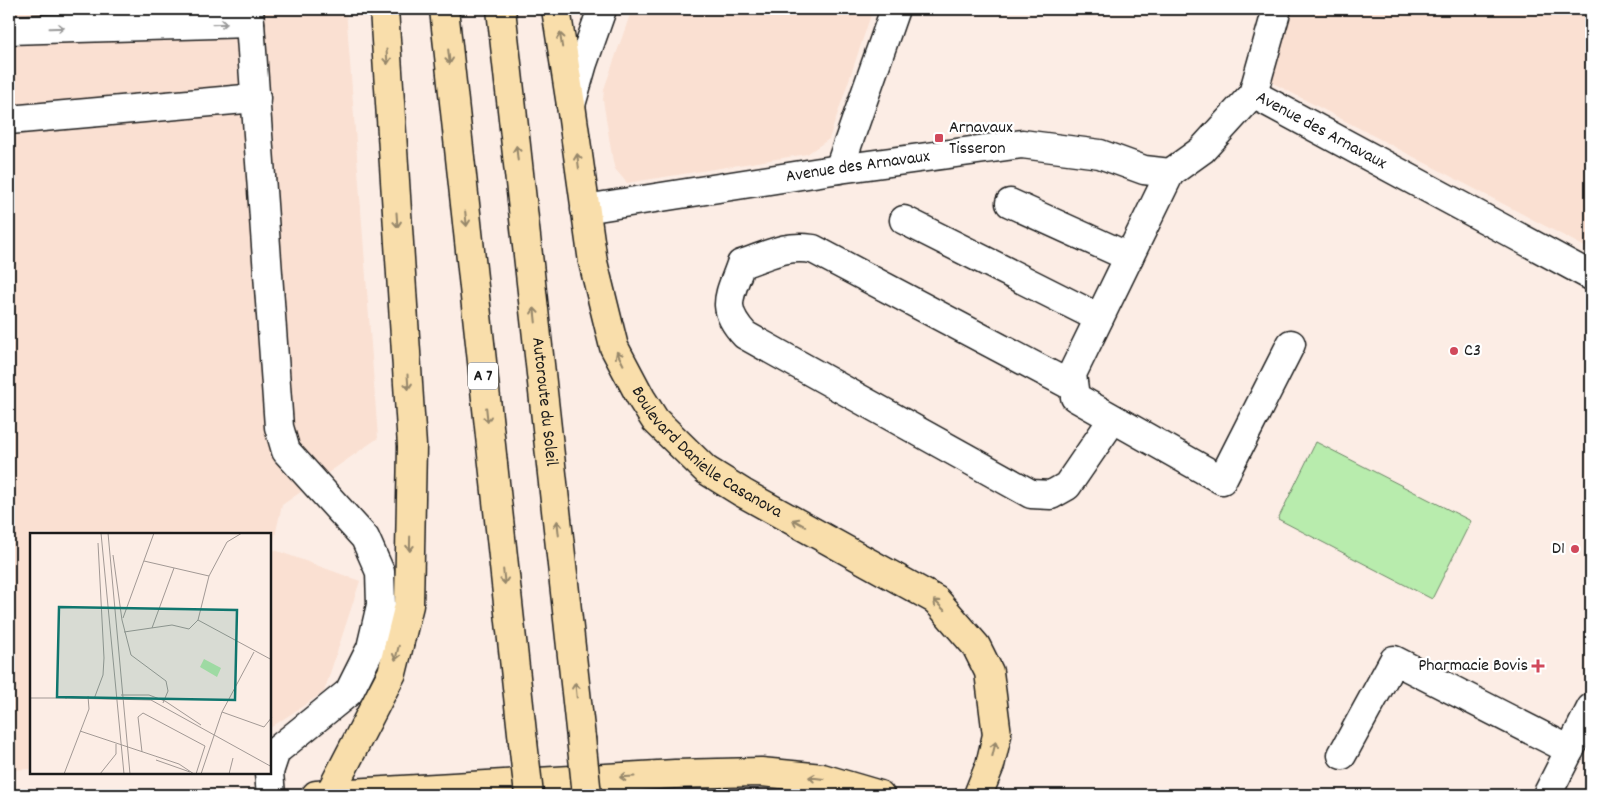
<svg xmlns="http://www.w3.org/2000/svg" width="1600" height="804" font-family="Dekko,sans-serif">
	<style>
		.built { fill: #fae0d2 }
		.green { fill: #b8ecad; stroke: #6a8464 }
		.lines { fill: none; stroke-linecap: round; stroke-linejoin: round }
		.minor-casing { stroke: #1c1c1c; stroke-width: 31 }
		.major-casing { stroke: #1c1c1c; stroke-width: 31 }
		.highway-casing { stroke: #1c1c1c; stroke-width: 31 }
		.minor { stroke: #fff; stroke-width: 28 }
		.major { stroke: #f9deab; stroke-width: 28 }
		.highway { stroke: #f9deab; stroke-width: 28 }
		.highway-bridge-casing { stroke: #1c1c1c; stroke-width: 31; stroke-linecap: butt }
		.highway-bridge { stroke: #f9deab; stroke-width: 28 }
		.oneway { stroke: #999 }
		.oneway2 { stroke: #96876b }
		.poi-dot { fill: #d1495b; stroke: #fff; stroke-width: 2 }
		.labels { text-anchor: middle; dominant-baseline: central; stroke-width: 4.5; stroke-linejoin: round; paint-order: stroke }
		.shield { fill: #fff; stroke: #606060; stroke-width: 1 }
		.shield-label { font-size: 16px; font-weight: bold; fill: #1c1c1c }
		.poi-label { font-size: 18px; fill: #1c1c1c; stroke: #fff; text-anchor: start }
		.street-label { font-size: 18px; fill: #1c1c1c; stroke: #fff }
		.inset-road { fill: none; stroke: #a29995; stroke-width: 1 }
		.view { fill: #0f766e; fill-opacity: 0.15; stroke: #0f766e; stroke-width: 2.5 }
		.inset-edge { fill: none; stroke: #1c1c1c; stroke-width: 2.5 }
	</style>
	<rect width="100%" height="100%" fill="#fcede5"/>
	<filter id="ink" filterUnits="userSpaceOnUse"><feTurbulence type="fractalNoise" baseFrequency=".02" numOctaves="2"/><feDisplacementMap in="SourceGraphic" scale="10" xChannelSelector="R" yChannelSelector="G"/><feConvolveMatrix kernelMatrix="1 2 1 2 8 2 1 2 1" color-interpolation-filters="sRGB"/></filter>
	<g filter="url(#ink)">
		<path class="built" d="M 9,9 L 346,9 L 378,438 L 282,505 L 272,549 L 360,581 L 324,692 L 270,728 L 270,534 L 31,534 L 31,769 L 9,770 Z
			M 632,9 L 873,9 L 829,139 L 807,154 L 627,183 L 615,169 L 613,162 L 603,100 L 604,89 Z
			M 1286,9 L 1591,9 L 1591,250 L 1273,83 L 1267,75 Z"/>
		<path class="green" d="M 1316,442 L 1471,521 L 1432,599 L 1278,519 Z"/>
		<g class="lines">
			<defs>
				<g id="minor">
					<path d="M 249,9 L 279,427 L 286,451 L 365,538 L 380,572 L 381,605 L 371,648 L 349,692 L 276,751 L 270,769"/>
					<path d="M 9,30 L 250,23"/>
					<path d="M 1253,94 L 1277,9"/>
					<path d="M 571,105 L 583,63 L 602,9"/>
					<path d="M 9,120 L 256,98"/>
					<path d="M 839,169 L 895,9"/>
					<path d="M 1170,173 L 1072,374 L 1075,397 L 1222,480 L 1291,344"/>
					<path d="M 1010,203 L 1129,257"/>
					<path id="s1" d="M 585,209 L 839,169 L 1022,144 L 1100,154 L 1144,170 L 1170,173 L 1202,150 L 1253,94 L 1591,276"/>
					<path d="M 904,220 L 1099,318"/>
					<path d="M 1072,386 L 813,249 C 782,245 770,255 741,264 C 730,296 719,307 745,335 L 1031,494 L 1051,495 L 1067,486 L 1113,419"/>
					<path d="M 1342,755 L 1394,660 L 1570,750"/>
					<path d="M 269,773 L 271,795"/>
					<path d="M 1547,795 L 1591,708"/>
				</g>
				<g id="major">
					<path id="s2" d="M 571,105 L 593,262 L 614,347 L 641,398 L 655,420 L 706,470 L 743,493 L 936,600 L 976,646 L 989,672 L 997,735 L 990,765 L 978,795"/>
					<path d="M 316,795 L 675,774 L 761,772 L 822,778 L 880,795"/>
				</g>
				<g id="highway">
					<path d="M 444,9 L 523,742"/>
					<path id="s3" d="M 501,9 L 581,738"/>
					<path d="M 556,9 L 571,105"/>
					<path d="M 329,795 L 392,673 L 409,605 L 412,446 L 384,9"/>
				</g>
			</defs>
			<use href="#minor" class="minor-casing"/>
			<use href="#major" class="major-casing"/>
			<use href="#highway" class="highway-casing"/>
			<use href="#minor" class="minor"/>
			<use href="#major" class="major"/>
			<use href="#highway" class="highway"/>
			<defs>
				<path id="highway-bridge" d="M 581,738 L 587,795
					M 523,742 L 529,795"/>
			</defs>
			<use href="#highway-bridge" class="highway-bridge-casing"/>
			<use href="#highway-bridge" class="highway-bridge"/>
		</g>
		<defs><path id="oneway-shaft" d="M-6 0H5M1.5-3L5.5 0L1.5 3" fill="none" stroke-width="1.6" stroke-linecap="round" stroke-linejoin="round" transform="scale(1.25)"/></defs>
		<g class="oneway">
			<use href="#oneway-shaft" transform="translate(220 24) rotate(-2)"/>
			<use href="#oneway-shaft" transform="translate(57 28) rotate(-2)"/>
		</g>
		<g class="oneway2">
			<use href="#oneway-shaft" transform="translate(561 40) rotate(-99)"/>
			<use href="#oneway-shaft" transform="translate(387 57) rotate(86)"/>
			<use href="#oneway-shaft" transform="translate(449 57) rotate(84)"/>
			<use href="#oneway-shaft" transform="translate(517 153) rotate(-96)"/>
			<use href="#oneway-shaft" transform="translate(578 161) rotate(-97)"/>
			<use href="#oneway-shaft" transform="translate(466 219) rotate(84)"/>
			<use href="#oneway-shaft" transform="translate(397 220) rotate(86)"/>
			<use href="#oneway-shaft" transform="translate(535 315) rotate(-96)"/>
			<use href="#oneway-shaft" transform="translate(620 358) rotate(-117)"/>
			<use href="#oneway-shaft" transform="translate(408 382) rotate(86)"/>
			<use href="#oneway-shaft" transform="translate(487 415) rotate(84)"/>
			<use href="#oneway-shaft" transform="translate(799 523) rotate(-151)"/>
			<use href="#oneway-shaft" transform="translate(558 528) rotate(-96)"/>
			<use href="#oneway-shaft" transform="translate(410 544) rotate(91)"/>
			<use href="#oneway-shaft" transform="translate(504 577) rotate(84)"/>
			<use href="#oneway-shaft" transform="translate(939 605) rotate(-135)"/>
			<use href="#oneway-shaft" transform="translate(397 653) rotate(104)"/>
			<use href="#oneway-shaft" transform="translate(576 690) rotate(-96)"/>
			<use href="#oneway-shaft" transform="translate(994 749) rotate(-77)"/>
			<use href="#oneway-shaft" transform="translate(627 777) rotate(177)"/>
			<use href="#oneway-shaft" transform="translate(816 778) rotate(-173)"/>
		</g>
	</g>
	<g class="poi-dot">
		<rect x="934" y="133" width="10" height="10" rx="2.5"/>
		<circle cx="1454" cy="351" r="5"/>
		<circle cx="1575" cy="549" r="5"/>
		<path d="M1535.5 658.5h5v5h5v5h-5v5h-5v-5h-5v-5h5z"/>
	</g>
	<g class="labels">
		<rect class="shield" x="468" y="362.5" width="30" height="27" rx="4"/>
		<g class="shield-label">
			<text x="483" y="376">A 7</text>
		</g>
		<g class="poi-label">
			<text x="949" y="128">Arnavaux<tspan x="949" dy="21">Tisseron</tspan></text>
			<text x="1464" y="351">C3</text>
			<text x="1565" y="549" text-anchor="end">D1</text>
			<text x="1528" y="666" text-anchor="end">Pharmacie Bovis</text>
		</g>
		<g class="street-label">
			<text stroke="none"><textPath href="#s1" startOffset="786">Avenue des Arnavaux</textPath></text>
			<text stroke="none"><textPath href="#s1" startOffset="276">Avenue des Arnavaux</textPath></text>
			<text stroke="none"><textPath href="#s3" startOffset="395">Autoroute du Soleil</textPath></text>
			<text stroke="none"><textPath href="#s2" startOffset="390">Boulevard Danielle Casanova</textPath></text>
		</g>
	</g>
	<g transform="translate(30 533)">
		<rect width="241" height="241" fill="#fcede5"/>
		<path d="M 174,126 L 191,135 L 187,144 L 170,134 Z" fill="#b8ecad"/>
		<path class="inset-road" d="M 71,0 L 94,241M 78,0 L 100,241M 83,22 L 92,87M 114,28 L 179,43M 93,85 L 124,0M 92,87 L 101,122 L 136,148 L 138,158 L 133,170M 168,87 L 179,43 L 197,9 L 212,0M 122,95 L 144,35M 94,99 L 142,92 L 159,96 L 168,87 L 242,127M 91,162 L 119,162 L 135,168 L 171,192M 0,165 L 37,165M 35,165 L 121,167 L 242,234M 64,166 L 73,142 L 74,125 L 68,10M 192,179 L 234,194 L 242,184M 50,198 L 149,231 L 164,241M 112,219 L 108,184 L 113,180 L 175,213 L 166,241M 126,227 L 160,239M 34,241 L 59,176 L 58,163M 70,241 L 86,221 L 86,211M 171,241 L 192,179 L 224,119M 199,241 L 203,225"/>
		<path class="view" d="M 29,74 L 207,77 L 205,167 L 27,164 Z"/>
		<rect width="241" height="241" class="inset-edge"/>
	</g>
	<rect width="1600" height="804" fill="none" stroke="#fff" stroke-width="30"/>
	<rect x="15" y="15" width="1570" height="774" fill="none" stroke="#1c1c1c" stroke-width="2" filter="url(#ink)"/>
</svg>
